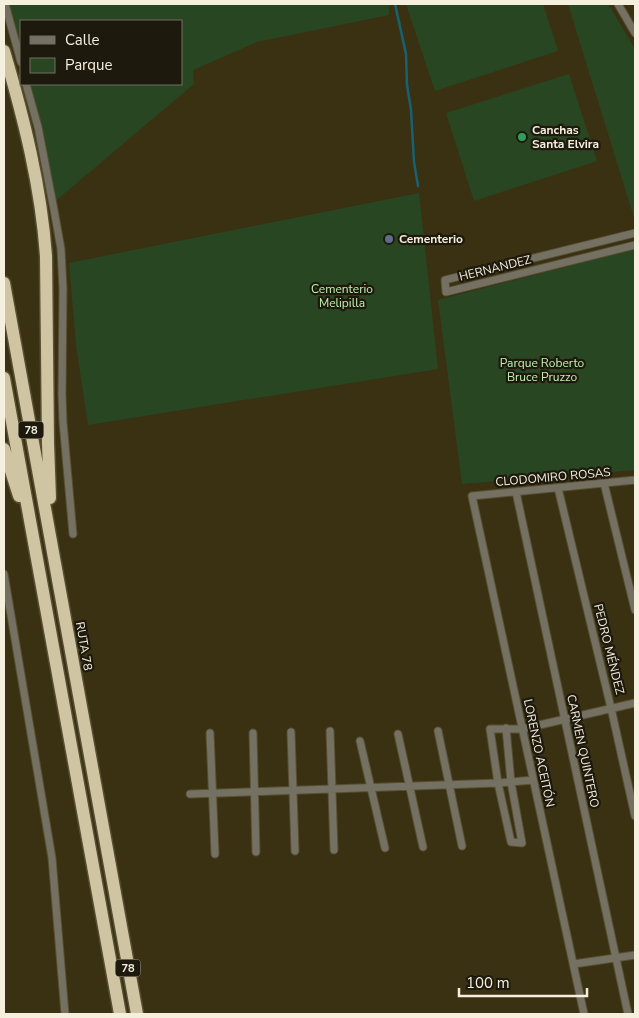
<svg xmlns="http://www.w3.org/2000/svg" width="639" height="1018" font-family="'Nunito Sans',sans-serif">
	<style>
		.green { fill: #294623 }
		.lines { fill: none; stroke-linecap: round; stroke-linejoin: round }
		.stream { stroke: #186172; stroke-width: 2.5 }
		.street-casing { stroke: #584f33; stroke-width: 9 }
		.highway-casing { stroke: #584f33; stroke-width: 15 }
		.street { stroke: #747062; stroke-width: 7 }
		.highway { stroke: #cfc5a3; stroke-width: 12 }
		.leisure-dot { fill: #2e9e5b; stroke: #1d190d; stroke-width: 2 }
		.service-dot { fill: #5c6f8a; stroke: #1d190d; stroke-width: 2 }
		.labels { text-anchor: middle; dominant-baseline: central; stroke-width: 4.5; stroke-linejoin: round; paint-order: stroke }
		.shield { fill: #1d190d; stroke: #b4af9f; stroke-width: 1 }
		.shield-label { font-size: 11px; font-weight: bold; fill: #f5efde }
		.poi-label { font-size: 12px; font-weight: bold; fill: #f5efde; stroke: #1d190d; text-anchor: start }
		.street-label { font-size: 12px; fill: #f5efde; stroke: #1d190d }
		.park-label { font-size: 12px; fill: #bdf3b1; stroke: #1d190d }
	</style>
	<rect width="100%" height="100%" fill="#3a3113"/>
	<path class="green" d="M 7,4 L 389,4 L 389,15 L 257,42 L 193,70 L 194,84 L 53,203 L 28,84 L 181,84 L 181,21 L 21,21 L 21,61 Z
		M 406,4 L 543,4 L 558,51 L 435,91 Z
		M 568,4 L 608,4 L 635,49 L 635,221 Z
		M 569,74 L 597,161 L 474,201 L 446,113 Z
		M 419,193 L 438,369 L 88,425 L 76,345 L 69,263 Z
		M 635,249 L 635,470 L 462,484 L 438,300 Z"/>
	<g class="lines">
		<path class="stream" d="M 395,4 L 406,54 L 407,85 L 411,110 L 414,162 L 418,186"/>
		<defs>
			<path id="street" d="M 5,4 L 21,62
				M 618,4 L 635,33
				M 26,84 L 38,127 L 54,210 L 61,249 L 63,289 L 62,394 L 63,422 L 73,534
				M 635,233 L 445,280 L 446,292 L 635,245
				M 604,483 L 635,610
				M 558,488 L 611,708 L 635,816
				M 516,492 L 628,1014
				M 4,574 L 52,858 L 65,1014
				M 506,728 L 511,782 L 522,843 L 511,842 L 498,783 L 490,729 L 522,729 L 635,703
				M 330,731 L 334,850
				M 438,731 L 462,846
				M 291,732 L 295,851
				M 210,733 L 215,854
				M 253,733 L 256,852
				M 398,734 L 423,847
				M 360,741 L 385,848
				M 190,794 L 498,783 L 533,780
				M 574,964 L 635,955
				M 584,1014 L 472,496 L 635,480"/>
			<path id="highway" d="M 4,51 C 24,119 41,186 46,256 L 48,443 L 50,498
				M 4,283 L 137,1014
				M 4,378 L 120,1014
				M 4,449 L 19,496"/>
		</defs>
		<use href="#street" class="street-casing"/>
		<use href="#highway" class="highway-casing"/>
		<use href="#street" class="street"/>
		<use href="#highway" class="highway"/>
	</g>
	<circle class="leisure-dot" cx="522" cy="137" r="5"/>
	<circle class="service-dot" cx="389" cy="239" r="5"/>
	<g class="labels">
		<g class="shield">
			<rect x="18.5" y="421.5" width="25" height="17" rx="4"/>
			<rect x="115.5" y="959.5" width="25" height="17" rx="4"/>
		</g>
		<g class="shield-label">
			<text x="31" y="430">78</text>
			<text x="128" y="968">78</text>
		</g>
		<g class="poi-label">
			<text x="532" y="130">Canchas<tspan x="532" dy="14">Santa Elvira</tspan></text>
			<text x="399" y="239">Cementerio</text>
		</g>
		<g class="street-label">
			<text transform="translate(495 268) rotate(-14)">HERNANDEZ</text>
			<text transform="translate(553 477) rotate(-5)">CLODOMIRO ROSAS</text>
			<text transform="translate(84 646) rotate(80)">RUTA 78</text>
			<text transform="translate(609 649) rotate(76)">PEDRO MÉNDEZ</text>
			<text transform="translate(583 751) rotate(78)">CARMEN QUINTERO</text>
			<text transform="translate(539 753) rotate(78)">LORENZO ACEITÓN</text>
		</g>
		<g class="park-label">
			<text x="342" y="289">Cementerio<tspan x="342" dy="14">Melipilla</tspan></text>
			<text x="542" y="363">Parque Roberto<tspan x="542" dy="14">Bruce Pruzzo</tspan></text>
		</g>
	</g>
	<rect width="639" height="1018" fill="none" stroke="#f5efde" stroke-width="10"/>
	<rect x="20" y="20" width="162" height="65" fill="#1d190d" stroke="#736f61"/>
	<rect x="30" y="36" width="25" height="8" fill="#747062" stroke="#736f61"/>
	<text x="65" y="45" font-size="15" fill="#f5efde">Calle</text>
	<rect x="30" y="58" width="25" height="15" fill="#294623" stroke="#736f61"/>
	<text x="65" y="70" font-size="15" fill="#f5efde">Parque</text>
	<path d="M459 988v8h128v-8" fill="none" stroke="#f5efde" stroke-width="2.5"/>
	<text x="466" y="988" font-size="15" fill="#f5efde" stroke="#1d190d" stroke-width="4" paint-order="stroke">100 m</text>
</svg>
